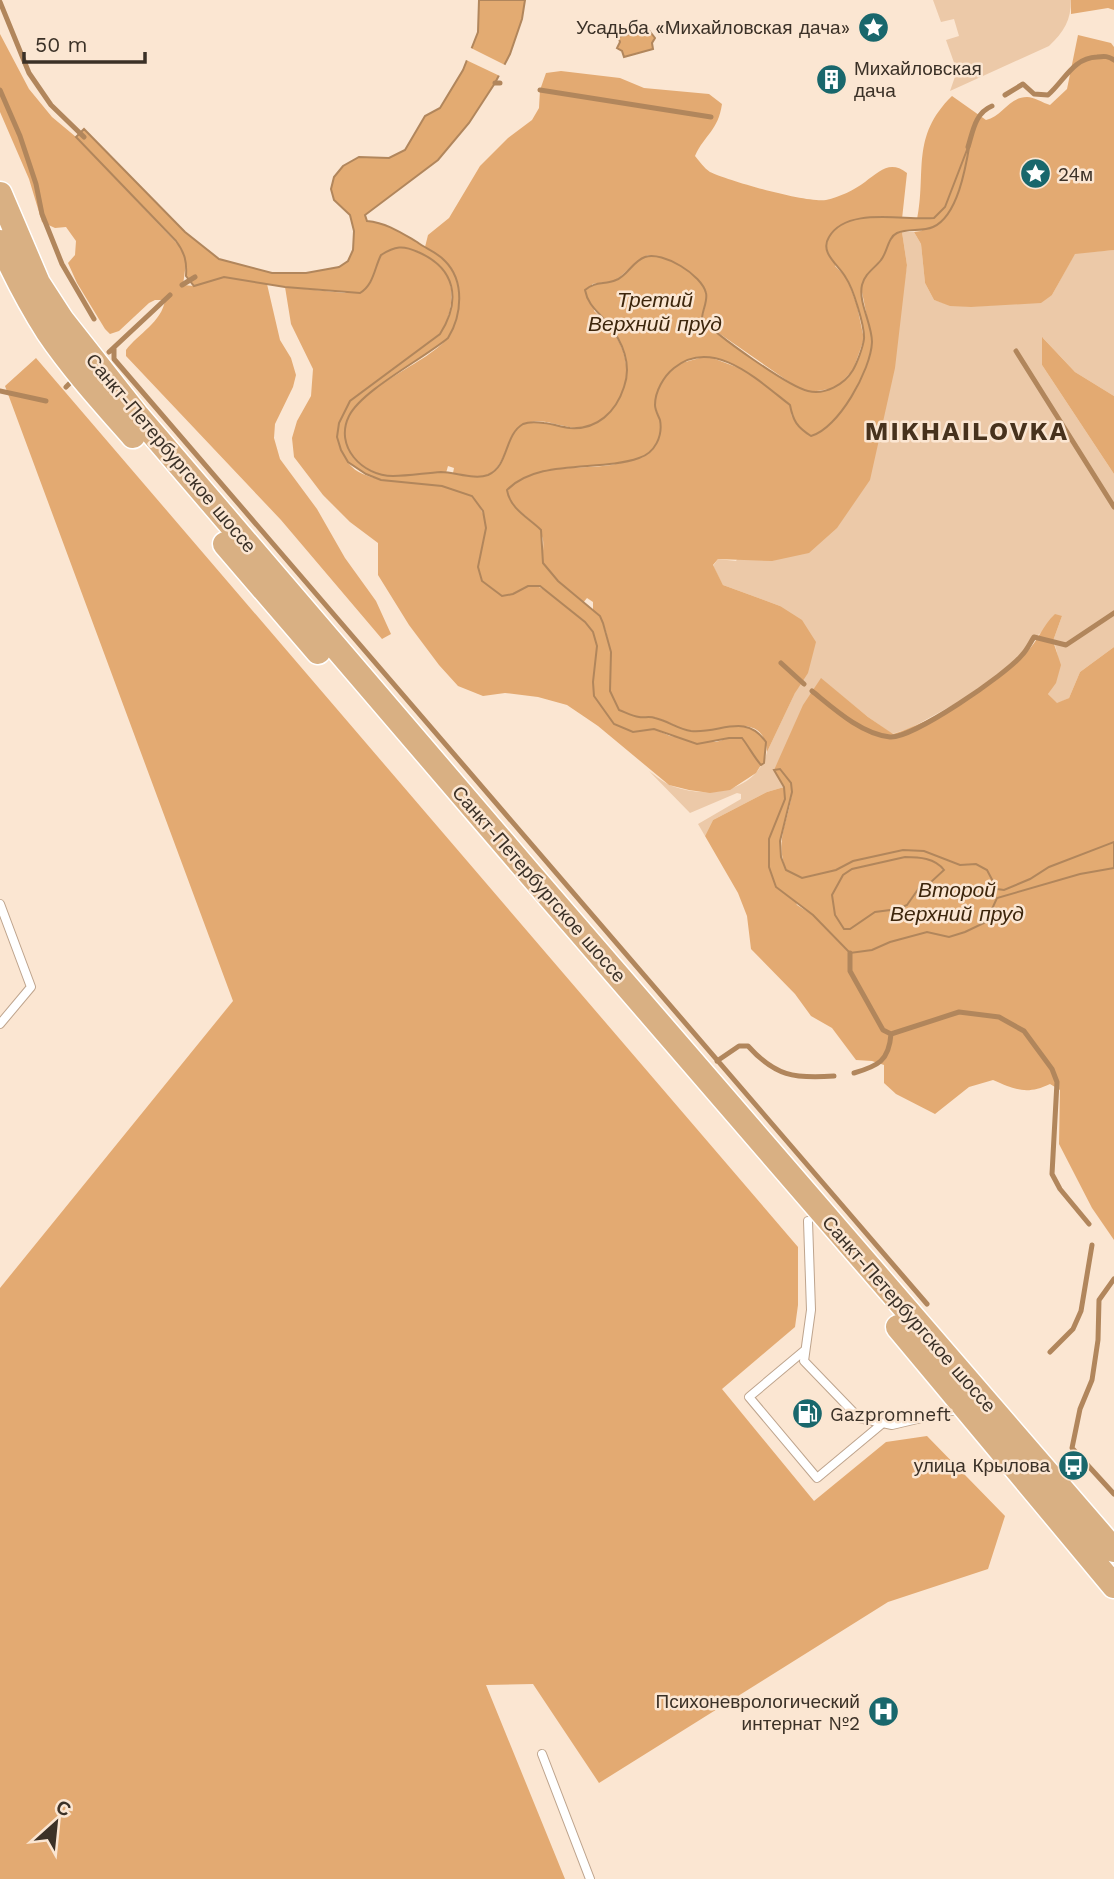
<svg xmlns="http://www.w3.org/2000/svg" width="1114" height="1879" font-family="'Work Sans',sans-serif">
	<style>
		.green { fill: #ecc9a8 }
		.forest { fill: #e3aa72 }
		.water { fill: #e3ab72; stroke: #b1865c; stroke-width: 2; fill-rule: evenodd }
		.pier { fill: #fbe6d2 }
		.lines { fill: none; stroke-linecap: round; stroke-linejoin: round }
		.stream { stroke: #b1865c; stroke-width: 5 }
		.lane-casing { stroke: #bea48d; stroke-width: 10 }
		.primary-casing { stroke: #fff; stroke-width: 27 }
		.lane { stroke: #fff; stroke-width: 8 }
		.primary { stroke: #d9b083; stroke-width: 24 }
		.labels { text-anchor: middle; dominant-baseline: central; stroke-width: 5; stroke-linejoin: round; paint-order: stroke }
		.poi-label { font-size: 19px; fill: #3b3127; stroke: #fbe6d2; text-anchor: end }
		.street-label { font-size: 19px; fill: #3b3127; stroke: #fbe6d2 }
		.water-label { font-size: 21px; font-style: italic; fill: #3d260c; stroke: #fbe6d2 }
		.district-label { font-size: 26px; font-weight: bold; letter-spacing: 2px; fill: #47321d; stroke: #fbe6d2 }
	</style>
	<rect width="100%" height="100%" fill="#fbe6d2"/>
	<path class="green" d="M 933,0 L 1071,0 C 1071,20 1064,32 1049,46 L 950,91 L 957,71 L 946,40 L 959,36 L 954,19 L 941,22 Z
		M 902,232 L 914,232 L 921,244 L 925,283 L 934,300 C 972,314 1014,301 1052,295 L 1075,253 L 1114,250 L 1114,396 L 1075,372 L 1043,338 L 1042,365 L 1114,474 L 1114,647 L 1080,672 L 1069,698 L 1057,704 L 1048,694 C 1058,678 1062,659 1053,641 L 1062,616 L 1038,635 L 1027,652 L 978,691 L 911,728 L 892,734 L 868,717 L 821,679 L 774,770 L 784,787 L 767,792 L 713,820 L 705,836 L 698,824 L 741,799 L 741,794 L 737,793 L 690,813 L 649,771 C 656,776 664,783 672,786 C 706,799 756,793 767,752 L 810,661 L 780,606 L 723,585 L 713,566 L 718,559 L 736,561 L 904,283 L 907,265 Z"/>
	<path class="forest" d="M 1071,0 L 1114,0 L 1114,10 L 1108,8 L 1071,14 Z
		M 0,34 L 29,89 L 52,117 L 76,137 L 184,251 L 186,263 L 183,285 L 194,286 L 224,277 L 267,284 L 280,340 L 291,358 L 296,375 L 293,387 L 275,424 L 274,438 L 280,459 L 317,509 L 345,558 L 376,601 L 391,634 L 382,639 L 281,520 L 126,356 L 126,350 C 138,334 162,322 165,300 L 155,300 L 149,303 L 119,331 L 110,334 L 105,329 L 77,283 L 68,263 L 75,255 L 76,241 L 66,227 L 55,228 L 42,222 L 29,179 L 0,112 Z
		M 1078,35 L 1111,43 L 1114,47 L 1114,250 L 1075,254 L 1052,295 L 1041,303 L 971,307 L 950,306 L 934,300 L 925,283 L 921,244 L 914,232 L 921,231 L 952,207 L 963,176 L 969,145 L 945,207 L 934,218 L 917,220 C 927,172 910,137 952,96 L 986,120 C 1002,117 1009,97 1027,97 C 1034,97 1043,103 1050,105 L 1067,89 Z
		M 561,71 L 620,78 L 644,88 L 709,94 L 722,104 C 718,131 705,134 695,156 C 700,162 704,168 710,172 C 729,181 806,203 826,200 C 840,197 854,190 865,182 C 880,171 890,160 907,173 L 902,219 L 880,216 L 835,266 L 847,278 L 857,306 L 864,339 L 853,370 L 836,388 L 810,392 L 795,386 L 707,325 L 702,319 L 707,297 L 687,270 L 667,260 L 648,255 L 639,260 L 615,281 L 592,284 L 594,311 C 624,337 640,375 612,410 C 606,417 600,423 591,426 C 570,434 548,416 527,423 C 503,431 509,473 480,477 C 472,477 462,474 453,473 L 454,468 L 448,466 L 446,473 C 428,472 410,477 392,476 C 378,476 359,466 351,454 C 315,399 424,370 447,338 C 452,331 459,300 458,292 C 456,270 444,257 425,247 L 428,235 L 449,218 L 480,166 L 508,138 L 532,120 L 539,108 L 540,90 L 546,73 Z
		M 902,232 L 907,265 L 895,368 L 870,480 L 837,528 L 809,553 L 772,561 L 718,559 L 713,565 L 723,585 L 780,606 L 802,620 L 816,642 L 808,673 L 795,693 L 767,752 C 764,708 718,734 691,731 C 678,729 668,720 655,718 C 650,716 644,718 639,717 C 632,716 625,712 619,710 C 616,703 611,696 610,689 C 606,661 616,632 593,610 L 593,602 L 587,598 L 583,603 L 558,581 L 543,563 C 542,555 544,547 543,540 C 540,518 510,513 507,490 C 533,463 577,470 611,465 C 622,463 632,460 643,457 L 660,420 L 655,406 L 657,391 L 667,374 L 678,364 L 707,356 L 747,371 L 790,405 L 792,417 L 827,427 L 857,388 L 872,342 L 861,287 L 865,277 L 880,262 L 891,238 L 897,233 Z
		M 397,246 C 407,246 414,251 423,254 C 458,266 457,307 440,334 L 350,401 C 343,413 343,423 342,437 C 338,506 447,466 474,499 C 483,510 489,525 486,539 C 484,548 478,555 479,565 C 479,570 481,576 482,581 L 513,594 C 519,591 526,585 533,585 C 543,585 589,623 594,632 C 600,648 596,666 593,682 L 633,732 L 654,729 L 670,736 L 716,742 L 729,738 L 743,738 L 761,765 L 756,773 L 730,790 L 710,793 L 689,790 L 669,785 L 598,726 L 567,705 L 538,697 L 505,693 L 483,696 L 458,686 L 439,665 L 409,625 L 378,575 L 378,543 L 350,522 L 323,495 L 294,457 L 292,438 L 297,421 L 311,396 L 313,369 L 291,324 L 285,287 L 345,293 L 374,273 L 381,254 Z
		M 1042,337 L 1075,372 L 1114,396 L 1114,474 L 1042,365 Z
		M 36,358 L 798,1247 L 798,1305 L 795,1327 L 722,1389 L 814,1501 L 886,1442 L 927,1436 L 1005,1516 L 988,1569 L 888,1602 L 599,1783 L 533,1684 L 486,1685 L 565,1879 L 0,1879 L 0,1288 L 233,1001 L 5,386 Z
		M 1055,614 L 1062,616 L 1053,641 L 1061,665 L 1056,683 L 1048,694 L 1057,703 L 1069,698 L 1080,672 L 1114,647 L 1114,842 L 1049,867 L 1030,879 L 1004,890 L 997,889 L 976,864 L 960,865 L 924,851 L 903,850 L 853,861 L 836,870 L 802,878 L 786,870 C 774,839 789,821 792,792 L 774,770 L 803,705 L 821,678 L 868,717 L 893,734 C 934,722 996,683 1026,653 C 1038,641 1043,625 1055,614 Z
		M 784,787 L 785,799 L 769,839 L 797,905 L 813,915 L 851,953 L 872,950 L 890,942 L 927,932 L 949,937 L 965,932 L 986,922 L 997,898 L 1080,874 L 1114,868 L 1114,1240 L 1092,1208 L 1059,1144 L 1060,1090 L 1050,1084 C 1027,1095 1016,1090 993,1080 L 969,1087 L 935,1114 L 896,1094 L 884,1083 L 884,1065 L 872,1061 L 856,1060 L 832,1028 L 811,1016 L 795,994 L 751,949 L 747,916 L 738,893 L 705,836 L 713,820 L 767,792 Z
		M 905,857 C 919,857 935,858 944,871 L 930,883 L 919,888 L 907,905 L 898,909 L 876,912 L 850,930 L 844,930 L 835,915 L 832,895 L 843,875 L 852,869 Z"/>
	<path class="water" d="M 479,0 L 525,0 L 522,19 L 510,54 L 495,83 L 469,123 L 438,160 L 365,215 L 367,221 C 387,223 400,232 417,242 C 426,249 437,252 445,261 C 465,281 462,315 448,338 C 423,359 362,390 349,416 C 334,446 362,476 393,476 C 409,476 425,473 441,472 C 455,472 474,480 488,475 C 509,466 504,435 523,424 C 530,421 537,422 544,423 C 553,424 561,427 570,428 C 597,430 616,412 624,387 C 632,365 623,342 608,324 C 599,312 588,306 585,290 C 595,281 605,285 616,280 C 627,276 633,261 645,257 C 663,251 702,275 706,293 C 708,301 702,311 702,319 C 716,335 789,387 808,391 C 825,395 844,385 853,370 C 857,363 863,347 864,339 C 865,327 853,288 846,278 C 839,265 819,253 829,237 C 847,206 904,221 934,218 L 945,207 L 970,142 C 966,166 958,216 933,227 C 922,232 908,228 897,233 C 888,237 887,253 881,260 C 875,268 865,273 862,285 C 858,302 872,324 872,342 C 871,370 838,429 811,436 C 797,427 793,421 790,405 C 759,381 713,336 674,368 C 664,376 655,391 655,405 C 655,410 658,415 660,420 C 663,436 655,453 639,458 C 600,472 538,458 507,490 C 510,509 529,518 541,530 L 543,563 L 558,581 L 600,616 L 603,623 L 611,652 L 610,691 L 619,710 C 625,712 632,716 639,717 C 644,718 650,716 655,718 C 668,721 678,729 691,731 C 720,734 745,712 766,742 L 764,763 L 761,765 C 754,757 749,747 742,738 L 729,738 L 697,744 L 654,729 L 633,732 L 614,724 L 594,696 L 593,682 L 597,646 L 593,632 L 585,622 L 540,586 L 528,586 L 513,594 L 502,596 L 482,581 L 478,567 L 486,528 L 483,511 L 472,496 L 442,486 L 381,480 L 366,474 L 348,462 L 341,450 L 337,437 L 339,423 L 350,401 L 440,334 C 462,299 455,268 418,252 C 403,245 395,246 381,255 C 374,269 374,284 360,293 L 285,287 L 224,277 L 194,286 L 186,276 C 187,262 185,253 176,241 L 76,137 L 84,129 L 185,232 L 219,259 L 272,273 L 306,273 L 339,267 L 348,261 L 353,250 L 354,231 L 350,215 L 334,200 L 331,189 L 334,177 L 343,166 L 359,157 L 389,158 L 405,150 L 425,116 L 440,108 L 463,70 L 478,32 Z
		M 648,29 L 655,38 L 652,43 L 653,49 L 624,57 L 622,51 L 617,48 L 620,42 L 618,37 Z
		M 780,769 L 791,783 L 792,792 L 780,841 L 781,857 L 786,870 L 802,878 L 836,870 L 853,861 L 903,850 L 924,851 L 960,865 L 976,864 L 987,870 L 997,889 L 1004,890 L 1030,879 L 1049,867 L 1114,842 L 1114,868 L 1080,874 L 997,898 L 986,922 L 965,932 L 949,937 L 927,932 L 890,942 L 872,950 L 850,953 L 813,915 L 776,887 L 769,867 L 769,839 L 785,799 L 784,787 L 774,770 ZM 905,857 C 919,857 935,858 944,870 L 930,883 L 919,888 L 907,905 L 898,909 L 875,912 L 850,929 L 844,929 L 835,915 L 832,895 L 843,875 L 852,869 Z"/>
	<path class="pier" d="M 469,47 L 507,66 L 502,77 L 464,59 Z"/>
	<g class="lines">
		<path class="stream" d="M 0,2 L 29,73 L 51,105 L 84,137
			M 495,83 L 500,83
			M 0,90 L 20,136 L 36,184 L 42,214 L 62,264 L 94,319
			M 540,90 L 711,117
			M 1005,95 L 1023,84 L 1034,94 L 1048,95 C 1065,80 1073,58 1097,57 C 1105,56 1108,56 1114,60
			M 968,147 C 973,131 975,113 992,106
			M 182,285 L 195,277
			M 114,349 L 114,359 L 927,1304
			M 1016,351 L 1114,507
			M 109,352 L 170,295
			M 66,387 L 70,383
			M 0,391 L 46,401
			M 781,663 L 804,684
			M 812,691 C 833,708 861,734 890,737 C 912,739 1007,674 1022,655 C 1027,650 1030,643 1034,637 L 1066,645 L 1114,613
			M 850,953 L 850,971 L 883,1030 L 891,1034 L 959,1012 L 999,1017 L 1024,1031 L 1052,1069 L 1057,1082 L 1052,1174 L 1060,1189 L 1089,1224
			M 717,1061 L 739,1046 L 748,1046 C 775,1076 794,1079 834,1076
			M 854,1073 C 878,1066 889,1061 891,1034
			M 1114,1279 L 1099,1300 L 1098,1340 L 1092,1380 L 1080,1409 L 1072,1448 L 1114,1494
			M 1050,1352 L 1073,1329 L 1081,1311 L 1092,1245"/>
		<defs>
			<path id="lane" d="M 0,904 L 31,987 L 0,1024
				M 808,1221 L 811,1310 L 804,1361 L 859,1418 L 892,1425 L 960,1409
				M 805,1350 L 749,1397 L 817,1478 L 883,1423
				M 542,1754 L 590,1879"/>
			<path id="primary" d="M 0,194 L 38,283 L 62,320 L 136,414 L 530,874 L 1114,1550
				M 0,242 C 14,273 30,304 48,332 C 73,369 104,403 133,436
				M 225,544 L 318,652
				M 898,1327 L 1114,1586"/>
		</defs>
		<use href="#lane" class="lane-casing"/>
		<use href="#primary" class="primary-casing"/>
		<use href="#lane" class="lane"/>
		<use href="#primary" class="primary"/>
	</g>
	<defs>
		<symbol id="sight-disc" viewBox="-11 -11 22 22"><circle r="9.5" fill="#19676c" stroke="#fbe6d2"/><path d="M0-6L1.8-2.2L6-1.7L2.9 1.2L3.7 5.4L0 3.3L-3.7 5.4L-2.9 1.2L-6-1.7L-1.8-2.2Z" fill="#fff"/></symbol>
		<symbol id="building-disc" viewBox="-11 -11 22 22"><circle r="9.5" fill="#19676c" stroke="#fbe6d2"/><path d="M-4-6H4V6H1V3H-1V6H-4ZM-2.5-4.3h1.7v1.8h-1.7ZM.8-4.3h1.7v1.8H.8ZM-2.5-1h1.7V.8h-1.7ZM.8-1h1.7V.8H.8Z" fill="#fff"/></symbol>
		<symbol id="fuel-disc" viewBox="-11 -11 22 22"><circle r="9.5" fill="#19676c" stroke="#fbe6d2"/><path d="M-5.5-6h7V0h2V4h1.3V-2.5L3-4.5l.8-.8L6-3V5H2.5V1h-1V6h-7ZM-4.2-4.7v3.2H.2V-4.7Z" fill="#fff"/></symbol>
		<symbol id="bus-disc" viewBox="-11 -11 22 22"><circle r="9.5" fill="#19676c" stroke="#fbe6d2"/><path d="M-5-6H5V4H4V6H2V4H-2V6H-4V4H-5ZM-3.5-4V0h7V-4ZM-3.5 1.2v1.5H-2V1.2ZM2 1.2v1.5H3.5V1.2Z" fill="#fff"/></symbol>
		<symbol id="hospital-disc" viewBox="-11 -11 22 22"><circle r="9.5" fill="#19676c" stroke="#fbe6d2"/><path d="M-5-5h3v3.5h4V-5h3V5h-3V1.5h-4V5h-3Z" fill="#fff"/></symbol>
	</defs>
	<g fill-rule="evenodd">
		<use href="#sight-disc" x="856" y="10" width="35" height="35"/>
		<use href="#building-disc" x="814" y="62" width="35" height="35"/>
		<use href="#sight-disc" x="1018" y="156" width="35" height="35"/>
		<use href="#fuel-disc" x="790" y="1396" width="35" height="35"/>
		<use href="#bus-disc" x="1056" y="1448" width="35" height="35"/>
		<use href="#hospital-disc" x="866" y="1694" width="35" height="35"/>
	</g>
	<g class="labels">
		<g class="poi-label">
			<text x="850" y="27">Усадьба «Михайловская дача»</text>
			<text x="854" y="68" text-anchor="start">Михайловская<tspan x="854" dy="22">дача</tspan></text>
			<text x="1058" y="174" text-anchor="start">24м</text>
			<text x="830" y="1414" text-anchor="start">Gazpromneft</text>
			<text x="1050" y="1465">улица Крылова</text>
			<text x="860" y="1701">Психоневрологический<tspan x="860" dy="22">интернат №2</tspan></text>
		</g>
		<g class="street-label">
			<text transform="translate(171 453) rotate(50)">Санкт-Петербургское шоссе</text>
			<text transform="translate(539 884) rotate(49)">Санкт-Петербургское шоссе</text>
			<text transform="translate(909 1314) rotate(49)">Санкт-Петербургское шоссе</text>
		</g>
		<g class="water-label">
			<text x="655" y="299">Третий<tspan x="655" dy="24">Верхний пруд</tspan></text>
			<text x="957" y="889">Второй<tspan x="957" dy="24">Верхний пруд</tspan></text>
		</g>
		<g class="district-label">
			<text x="967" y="431">MIKHAILOVKA</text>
		</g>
	</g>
	<g transform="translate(56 1823) rotate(27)" stroke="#fbe6d2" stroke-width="5" paint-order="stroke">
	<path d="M0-5L12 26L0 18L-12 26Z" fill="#3b3127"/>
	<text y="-10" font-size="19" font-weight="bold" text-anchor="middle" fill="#3b3127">С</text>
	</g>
	<path d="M24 52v10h121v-10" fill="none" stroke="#3b3127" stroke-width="3.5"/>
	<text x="35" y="52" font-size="21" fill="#3b3127" stroke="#fbe6d2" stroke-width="5" paint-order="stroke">50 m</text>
</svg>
